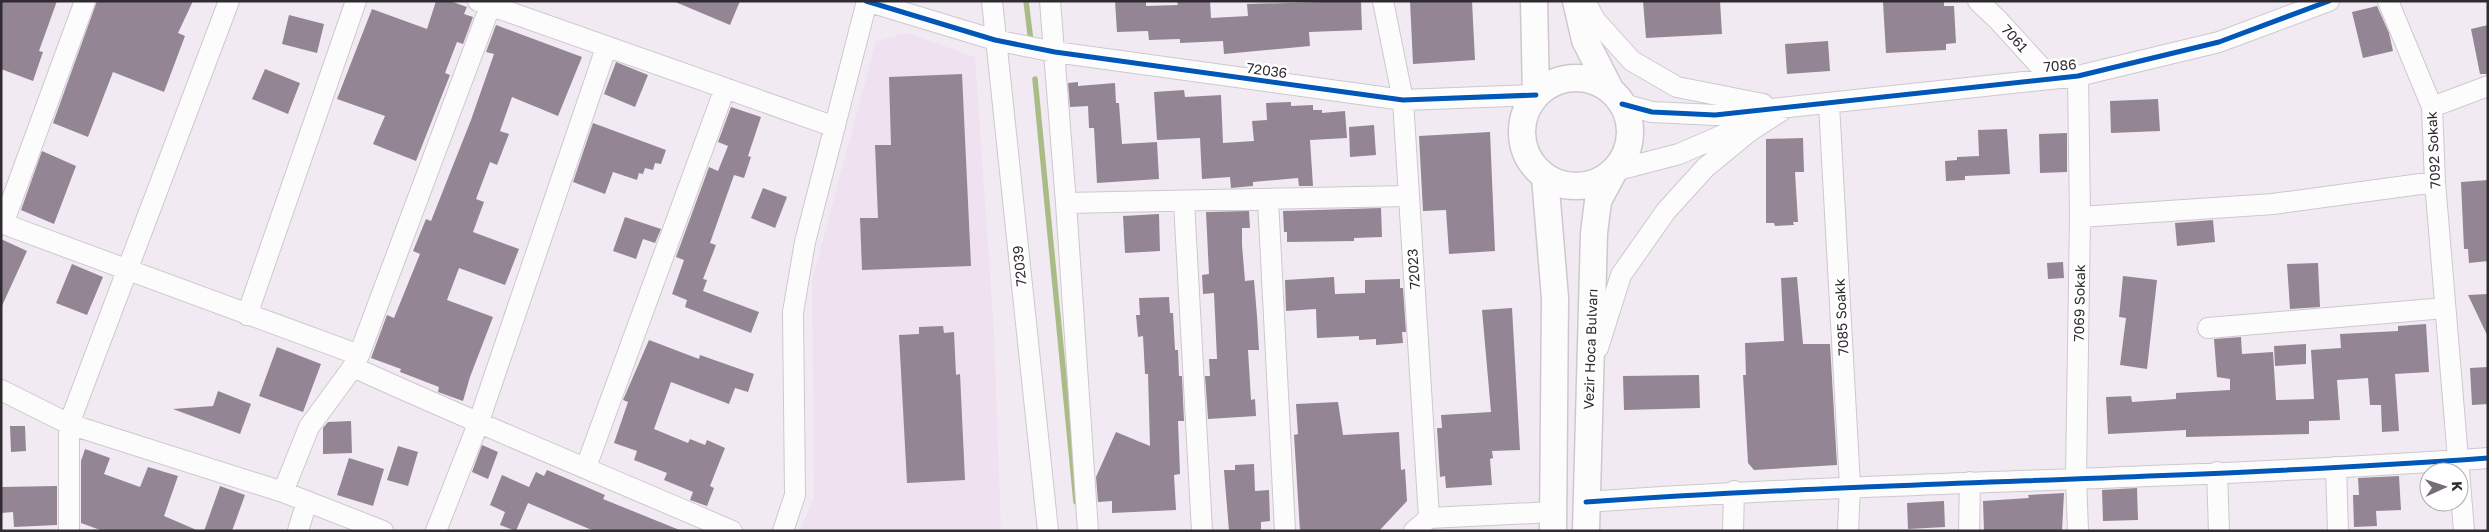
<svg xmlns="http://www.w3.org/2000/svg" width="2489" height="532" font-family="'Golos Text',sans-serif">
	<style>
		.built { fill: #f0e1f0 }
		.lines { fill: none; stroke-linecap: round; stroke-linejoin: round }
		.stream { stroke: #aabc85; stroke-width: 5.5 }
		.building { fill: #938594 }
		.minor-casing { stroke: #cec8ce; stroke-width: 22 }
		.major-casing { stroke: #cec8ce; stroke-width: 29 }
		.minor { stroke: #fdfcfd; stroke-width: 20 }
		.major { stroke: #fdfcfd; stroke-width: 26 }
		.cycleway-casing { stroke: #fff; stroke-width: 8 }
		.cycleway { stroke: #0057b8; stroke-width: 5 }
		.labels { text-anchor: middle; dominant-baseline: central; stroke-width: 5; stroke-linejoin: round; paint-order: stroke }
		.street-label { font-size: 14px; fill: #302b30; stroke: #fff }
	</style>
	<rect width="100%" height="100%" fill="#f2eaf2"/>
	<path class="built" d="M 907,33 L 975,57 L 994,331 L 1001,531 L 800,531 L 814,497 L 812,281 L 876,41 Z"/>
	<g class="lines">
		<path class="stream" d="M 1026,1 L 1031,42
			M 1035,79 L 1076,502"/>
	</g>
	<path class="building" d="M 1,1 L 57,1 L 39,51 L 43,52 L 33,81 L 1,69 Z
		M 97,1 L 193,1 L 178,33 L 185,36 L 164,92 L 113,72 L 88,137 L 53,123 Z
		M 436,1 L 450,1 L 467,7 L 464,14 L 473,17 L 463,44 L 457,42 L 445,73 L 450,75 L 416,161 L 373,144 L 385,116 L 337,99 L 372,9 L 427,29 Z
		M 673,1 L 740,1 L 730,25 Z
		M 1115,1 L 1146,1 L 1146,6 L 1178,5 L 1177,2 L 1210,1 L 1211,18 L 1248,16 L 1247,4 L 1361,1 L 1362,30 L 1309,32 L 1310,46 L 1224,54 L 1223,41 L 1180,43 L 1180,39 L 1149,40 L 1148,31 L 1117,32 Z
		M 1410,1 L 1472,1 L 1475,60 L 1413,64 Z
		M 1643,1 L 1720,1 L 1722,34 L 1646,38 Z
		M 1944,1 L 1944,6 L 1954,6 L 1956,43 L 1946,44 L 1946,50 L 1886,53 L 1883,2 Z
		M 2377,6 L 2389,33 L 2393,51 L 2363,58 L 2352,12 Z
		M 289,15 L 324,24 L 317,53 L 282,44 Z
		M 496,25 L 582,57 L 558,116 L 512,97 L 500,131 L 509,134 L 497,165 L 490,162 L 476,199 L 484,202 L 473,232 L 519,249 L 505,285 L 459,268 L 447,300 L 493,317 L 470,377 L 463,401 L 438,392 L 439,387 L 400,372 L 401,369 L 371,358 L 387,315 L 394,318 L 420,254 L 413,251 L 426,219 L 431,221 L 471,120 L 494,54 L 486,52 Z
		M 2488,25 L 2488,74 L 2480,74 L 2471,29 Z
		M 1828,41 L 1830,71 L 1787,74 L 1785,44 Z
		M 616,62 L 648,75 L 635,107 L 604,94 Z
		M 265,69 L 300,83 L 288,114 L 252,99 Z
		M 962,74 L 971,266 L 862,270 L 860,218 L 878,218 L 875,145 L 891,145 L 889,77 Z
		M 1078,82 L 1078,86 L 1115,83 L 1116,103 L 1119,103 L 1122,144 L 1157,142 L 1159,179 L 1097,183 L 1094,128 L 1089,128 L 1088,106 L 1070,107 L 1068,83 Z
		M 1184,90 L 1185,97 L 1221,95 L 1223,143 L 1254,141 L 1252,121 L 1267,120 L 1266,103 L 1291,102 L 1291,106 L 1313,105 L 1313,110 L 1322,110 L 1322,113 L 1345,111 L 1347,138 L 1310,140 L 1313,186 L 1299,186 L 1298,178 L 1253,182 L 1253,186 L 1231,188 L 1230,177 L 1202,179 L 1200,138 L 1157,140 L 1154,92 Z
		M 2158,99 L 2160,131 L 2111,133 L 2110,101 Z
		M 731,107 L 761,117 L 748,156 L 751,157 L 744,178 L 734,175 L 710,243 L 716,245 L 703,279 L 707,280 L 703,291 L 759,312 L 751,333 L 685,307 L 687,300 L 672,294 L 684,260 L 676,257 L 709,167 L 718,171 L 728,146 L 718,142 Z
		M 593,123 L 666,150 L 661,164 L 655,163 L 653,170 L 645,168 L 643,174 L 639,173 L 637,180 L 613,172 L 605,194 L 573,182 Z
		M 1374,125 L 1376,155 L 1350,157 L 1349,127 Z
		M 2007,129 L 2010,174 L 1965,176 L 1965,180 L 1946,181 L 1945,161 L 1957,160 L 1957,157 L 1979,156 L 1978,130 Z
		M 1490,132 L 1495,251 L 1449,254 L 1446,210 L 1423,211 L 1419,136 Z
		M 2067,133 L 2067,172 L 2040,173 L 2039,134 Z
		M 1803,138 L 1804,172 L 1795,172 L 1798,222 L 1793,222 L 1794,225 L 1775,226 L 1774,223 L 1766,223 L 1766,139 Z
		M 42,151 L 76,166 L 54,224 L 21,210 Z
		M 2488,180 L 2488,261 L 2469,263 L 2468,249 L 2464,249 L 2461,182 Z
		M 763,188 L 787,197 L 775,228 L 751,218 Z
		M 1381,208 L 1382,237 L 1354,238 L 1354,241 L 1287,242 L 1287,232 L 1284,232 L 1283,211 Z
		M 1249,211 L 1250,228 L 1242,228 L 1242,245 L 1245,281 L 1254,280 L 1257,316 L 1259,350 L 1248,350 L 1251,400 L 1255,399 L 1256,416 L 1208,419 L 1205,376 L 1210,376 L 1209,359 L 1217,359 L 1214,293 L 1203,294 L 1202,275 L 1209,274 L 1206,212 Z
		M 1159,214 L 1160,251 L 1125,253 L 1123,216 Z
		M 625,217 L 661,229 L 655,243 L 643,239 L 636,259 L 613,251 Z
		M 2213,220 L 2215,242 L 2177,246 L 2175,223 Z
		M 1,239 L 27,251 L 1,308 Z
		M 2063,262 L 2064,278 L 2048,279 L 2047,263 Z
		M 2318,263 L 2320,307 L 2290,309 L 2287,264 Z
		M 72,264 L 103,277 L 87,315 L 56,303 Z
		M 2123,276 L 2157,280 L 2147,369 L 2120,365 L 2126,318 L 2119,317 Z
		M 1334,277 L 1335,294 L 1365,293 L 1365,280 L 1400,279 L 1400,288 L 1403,288 L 1406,332 L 1402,332 L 1403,343 L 1376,345 L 1376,339 L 1359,340 L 1359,336 L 1317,338 L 1316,309 L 1286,311 L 1285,280 Z
		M 1797,277 L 1803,344 L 1830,344 L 1837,465 L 1754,470 L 1748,463 L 1743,375 L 1746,375 L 1745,343 L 1784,341 L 1781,278 Z
		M 2488,294 L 2488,337 L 2468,295 Z
		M 1169,297 L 1170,313 L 1173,313 L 1175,350 L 1178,350 L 1179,376 L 1182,376 L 1184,421 L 1178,421 L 1180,474 L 1174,475 L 1176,510 L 1112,513 L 1112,501 L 1098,502 L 1096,477 L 1116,432 L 1150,446 L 1148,374 L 1145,374 L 1143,336 L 1138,337 L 1136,315 L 1140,315 L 1139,298 Z
		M 1512,308 L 1520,450 L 1492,451 L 1493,458 L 1490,459 L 1492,485 L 1446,488 L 1445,476 L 1440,477 L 1437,428 L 1442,428 L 1441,415 L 1491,412 L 1482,310 Z
		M 2426,324 L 2429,372 L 2395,374 L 2399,431 L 2382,432 L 2381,405 L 2370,405 L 2368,378 L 2337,380 L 2340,420 L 2309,421 L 2309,434 L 2186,437 L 2186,430 L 2108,434 L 2106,397 L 2131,396 L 2132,402 L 2176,399 L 2176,393 L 2230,390 L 2230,379 L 2217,377 L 2214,339 L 2241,337 L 2242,354 L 2273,352 L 2276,400 L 2314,399 L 2311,350 L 2341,348 L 2340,334 L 2398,331 L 2398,326 Z
		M 943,326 L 944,333 L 954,332 L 956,375 L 960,374 L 965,480 L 907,483 L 899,335 L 919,334 L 919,327 Z
		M 649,340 L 699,359 L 700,355 L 754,374 L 748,392 L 735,388 L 729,404 L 671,382 L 654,429 L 688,443 L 690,439 L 705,445 L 707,440 L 725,448 L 710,486 L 714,488 L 707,506 L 690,500 L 693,492 L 664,480 L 667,473 L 634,460 L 637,451 L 614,443 L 628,402 L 623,400 Z
		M 2306,344 L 2306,364 L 2275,366 L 2274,346 Z
		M 277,347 L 321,364 L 303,412 L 259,396 Z
		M 2488,367 L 2488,404 L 2472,405 L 2470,368 Z
		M 1699,375 L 1700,408 L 1624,410 L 1623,376 Z
		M 218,391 L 251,404 L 240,434 L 173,409 L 213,406 Z
		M 1338,402 L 1343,435 L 1399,432 L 1401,470 L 1405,469 L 1407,501 L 1379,531 L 1300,531 L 1294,435 L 1298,434 L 1296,404 Z
		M 351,421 L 352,453 L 323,454 L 323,428 L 328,422 Z
		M 10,426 L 25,426 L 26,451 L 11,452 Z
		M 482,445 L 498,452 L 488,479 L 472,472 Z
		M 398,446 L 418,452 L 408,486 L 387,480 Z
		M 85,449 L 110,458 L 104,474 L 140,487 L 148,467 L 178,476 L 164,516 L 199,531 L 103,531 L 81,523 L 81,461 Z
		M 349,458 L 384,469 L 373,506 L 337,495 Z
		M 1254,464 L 1255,491 L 1269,490 L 1270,521 L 1261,522 L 1261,531 L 1229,531 L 1224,470 L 1235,470 L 1235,465 Z
		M 547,470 L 605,495 L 603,499 L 682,531 L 594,531 L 528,503 L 516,531 L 500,525 L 505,512 L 490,505 L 502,475 L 529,487 L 536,472 L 544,476 Z
		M 2399,476 L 2401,510 L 2376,511 L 2377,526 L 2354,527 L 2353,495 L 2359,495 L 2358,478 Z
		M 57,486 L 57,525 L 14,527 L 13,512 L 1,513 L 1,487 Z
		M 220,486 L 245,495 L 232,531 L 204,531 Z
		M 2137,488 L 2138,520 L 2103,521 L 2102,490 Z
		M 2064,493 L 2062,531 L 1984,531 L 1983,501 L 2029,498 L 2028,495 Z
		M 1944,501 L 1945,527 L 1908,529 L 1907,503 Z"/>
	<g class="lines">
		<defs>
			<path id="minor" d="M 478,1 L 835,127
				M 866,1 L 995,40 L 1055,52 L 1403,100 L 1536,95
				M 992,1 L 1048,531
				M 1050,1 L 1066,203 L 1088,531
				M 1383,1 L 1403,100 L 1429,518 L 1414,531
				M 1585,1 L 1595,20 L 1632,61 L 1677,87 L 1763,104
				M 1978,1 L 1998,20 L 2050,77
				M 2388,1 L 2432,107 L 2435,182 L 2464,531
				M 2078,76 L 2080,217 L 2076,477 L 2078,531
				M 1622,104 L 1652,112 L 1715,115 L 2078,76 L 2219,42 L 2329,1
				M 1829,104 L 1850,486 L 1848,531
				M 2432,107 L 2488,86
				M 1614,171 L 1679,154 L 1746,125
				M 1268,199 L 1285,531
				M 1184,202 L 1202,531
				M 1066,203 L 1409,196
				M 2080,217 L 2273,204 L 2435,182
				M 1,223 L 359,355
				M 3,224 L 85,1
				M 247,315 L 356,1
				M 2208,328 L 2445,308
				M 1598,348 L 1621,275 L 1666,211 L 1706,167 L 1750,131 L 1781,111
				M 353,367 C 478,424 605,476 732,531
				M 1,390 L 69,424 L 283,492 L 383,531
				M 586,467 L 725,88
				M 2336,467 L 2338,531
				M 2217,472 L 2219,531
				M 283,492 L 309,427 L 353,367 L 359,355 L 492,1
				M 1586,502 C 1886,481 2187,480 2488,458
				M 1429,518 L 1554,512
				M 69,531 L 69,424 L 229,1
				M 298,531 L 307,501
				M 436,531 L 478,424 L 606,48
				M 783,531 L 795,495 L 793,312 L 805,242 L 867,1
				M 1733,531 L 1734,491
				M 1969,531 L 1970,482"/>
			<path id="major" d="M 1534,1 L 1536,95
				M 1576,1 L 1585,40 L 1611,91
				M1522 132a54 54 0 1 1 108 0a54 54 0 1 1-108 0Z
				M 1545,177 L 1555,298 L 1553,531
				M 1586,531 L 1594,233 L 1598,201 L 1614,171"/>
		</defs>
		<use href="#minor" class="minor-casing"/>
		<use href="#major" class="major-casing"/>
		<use href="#minor" class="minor"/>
		<use href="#major" class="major"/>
		<defs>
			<path id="cycleway" d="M 866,1 L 995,40 L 1055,52 L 1403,100 L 1536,95
				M 1622,104 L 1652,112 L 1715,115 L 2078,76 L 2219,42 L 2329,1
				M 1586,502 C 1886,481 2187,480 2488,458"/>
		</defs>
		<use href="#cycleway" class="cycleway-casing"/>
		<use href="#cycleway" class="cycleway"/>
	</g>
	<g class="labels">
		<g class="street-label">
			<text transform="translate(2015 38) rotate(48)">7061</text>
			<text transform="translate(2060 65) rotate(-5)">7086</text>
			<text transform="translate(1267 70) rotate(8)">72036</text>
			<text transform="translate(2433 150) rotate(-93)">7092 Sokak</text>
			<text transform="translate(1019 266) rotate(-96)">72039</text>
			<text transform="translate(1413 269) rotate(-94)">72023</text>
			<text transform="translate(2079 303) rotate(-89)">7069 Sokak</text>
			<text transform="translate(1841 317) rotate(-93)">7085 Soakk</text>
			<text transform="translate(1590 349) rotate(-88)">Vezir Hoca Bulvarı</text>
		</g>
	</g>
	<rect width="2489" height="532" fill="none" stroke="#302b30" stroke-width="5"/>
	<g transform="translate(2444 487) rotate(87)"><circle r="24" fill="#ffffff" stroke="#acaaac"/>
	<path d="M0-4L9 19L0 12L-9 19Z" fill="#746e74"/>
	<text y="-8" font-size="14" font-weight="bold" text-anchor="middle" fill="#302b30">K</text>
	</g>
</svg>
